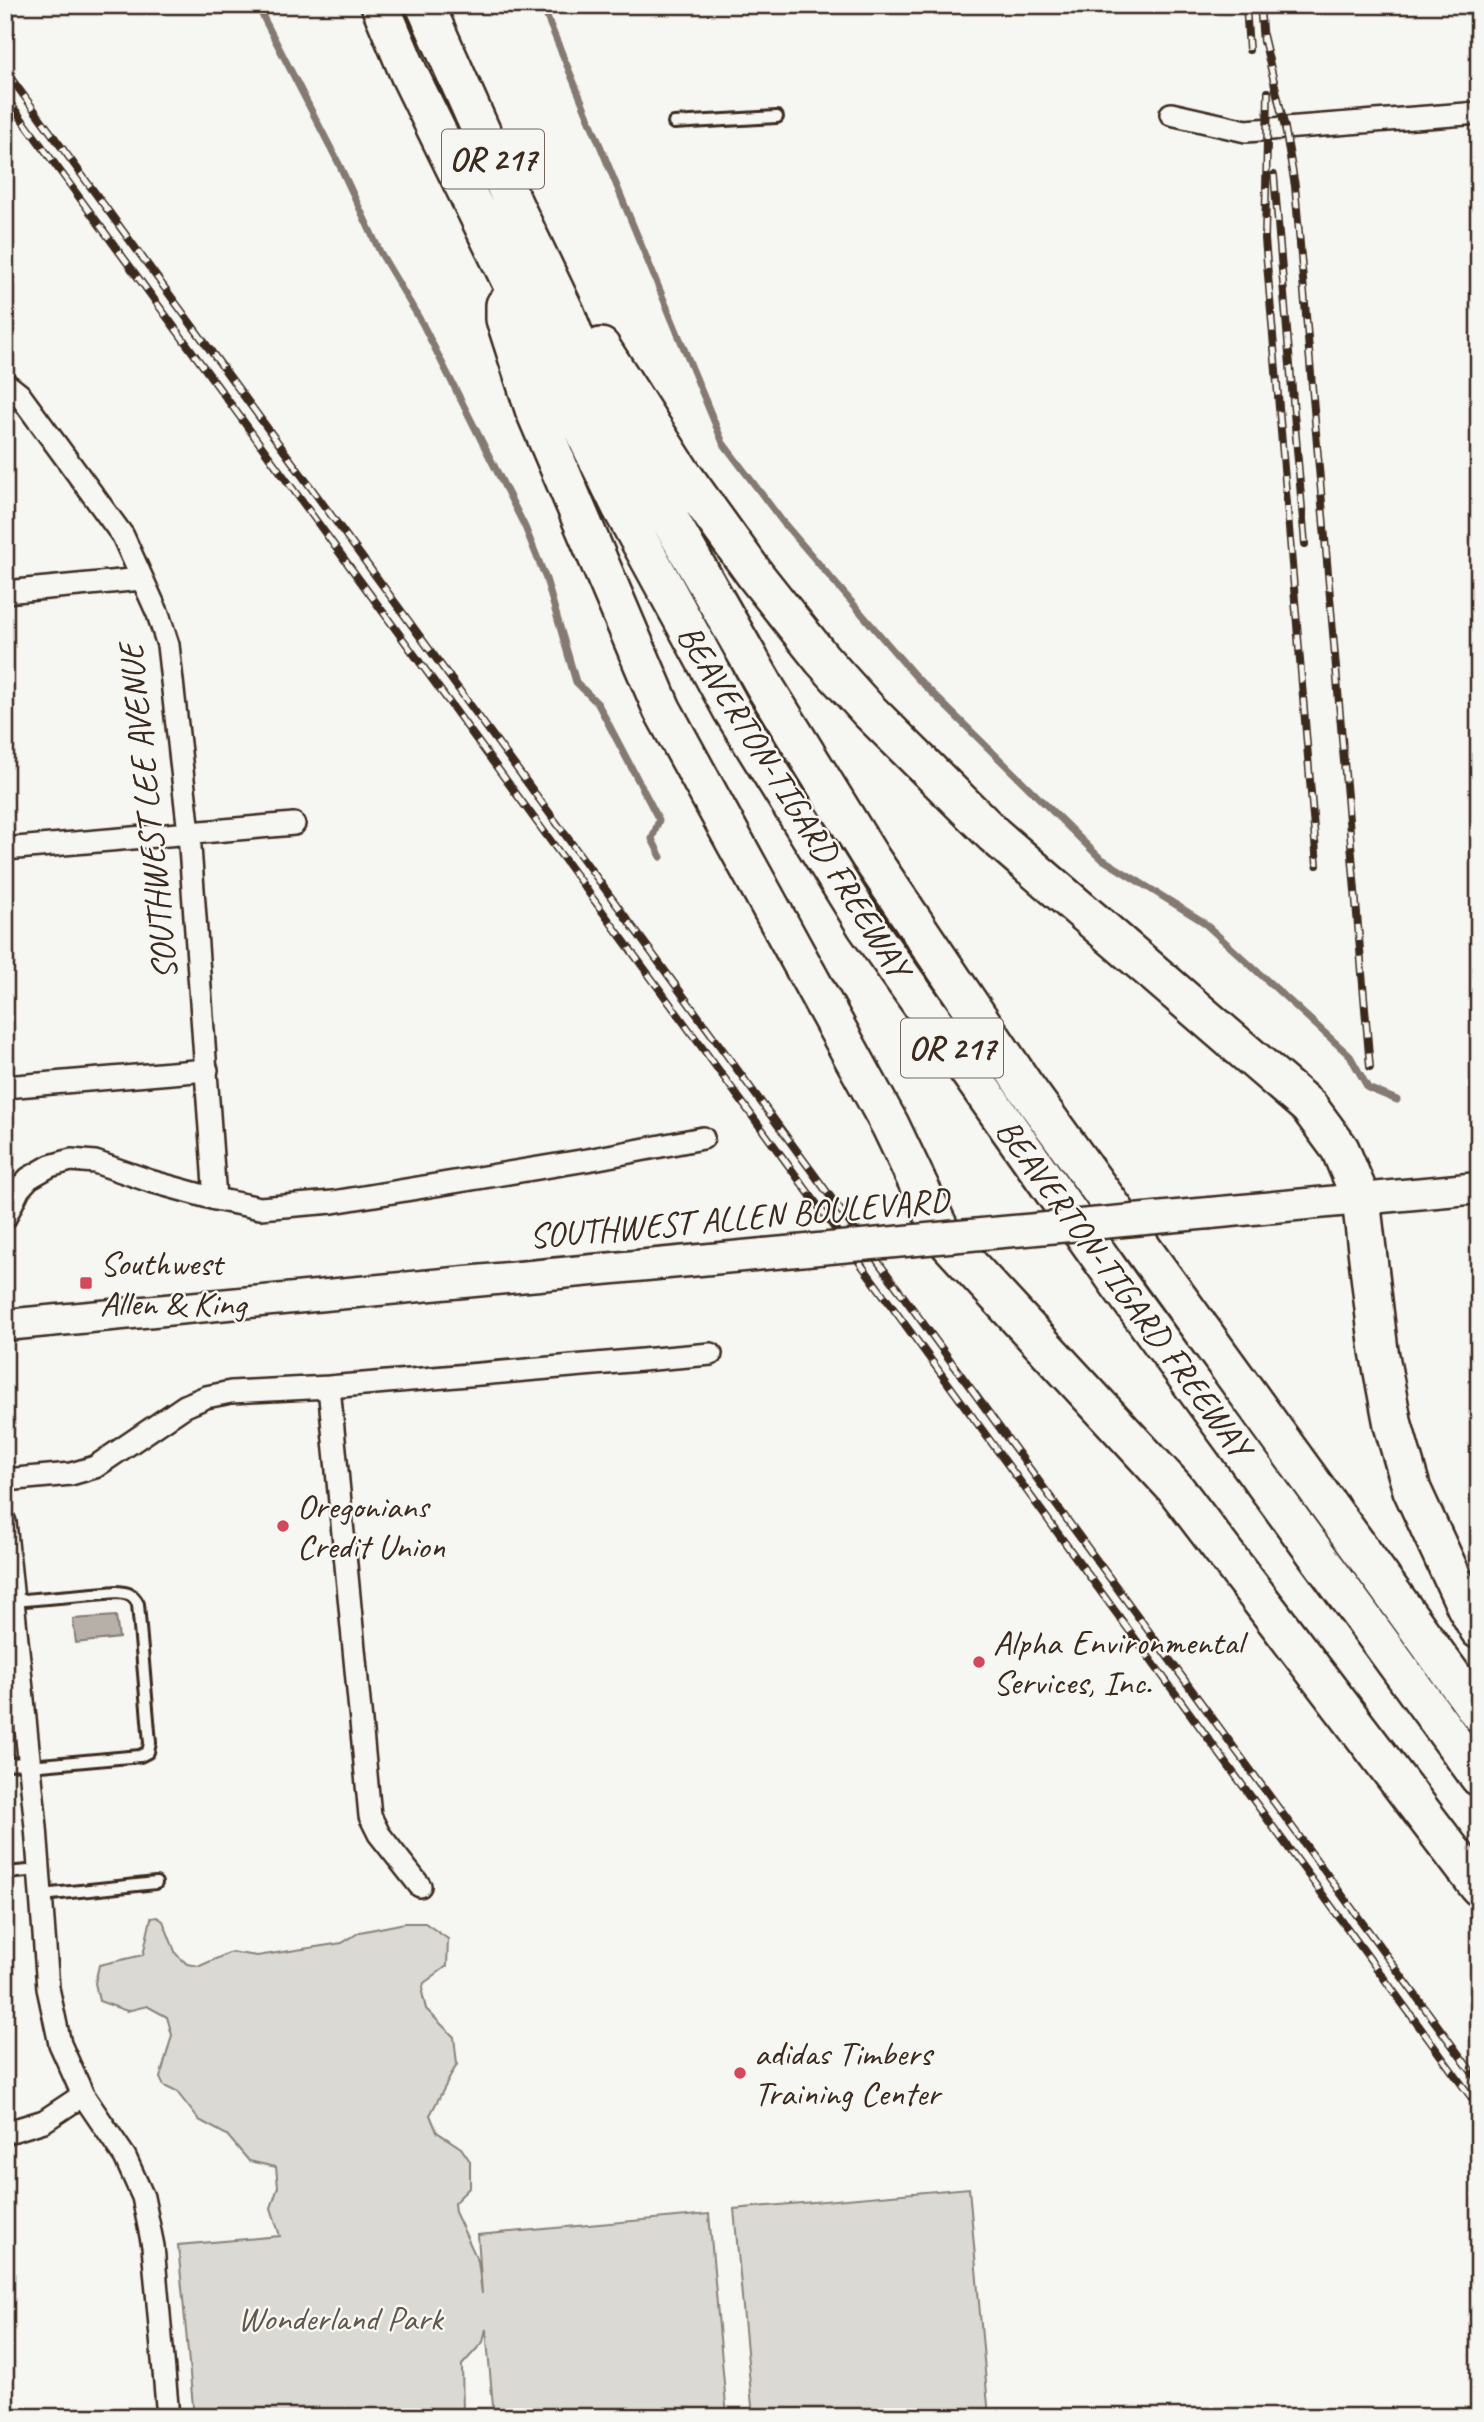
<svg xmlns="http://www.w3.org/2000/svg" width="1484" height="2422" font-family="Caveat,sans-serif">
	<style>
		.green { fill: #dad9d3; stroke: #8a8278; stroke-width: 2 }
		.water { fill: #b6b0a9; stroke: #857a71; stroke-width: 2 }
		.lines { fill: none; stroke-linecap: round; stroke-linejoin: round }
		.stream { stroke: #857a71; stroke-width: 7 }
		.service-casing { stroke: #3b2a1e; stroke-width: 16 }
		.minor-casing { stroke: #3b2a1e; stroke-width: 26 }
		.secondary-casing { stroke: #3b2a1e; stroke-width: 35 }
		.motorway-casing { stroke: #3b2a1e; stroke-width: 42 }
		.service { stroke: #f6f6f2; stroke-width: 10 }
		.minor { stroke: #f6f6f2; stroke-width: 21 }
		.secondary { stroke: #f6f6f2; stroke-width: 30 }
		.motorway { stroke: #f6f6f2; stroke-width: 37 }
		.rail-casing { stroke: #3b2a1e; stroke-width: 8 }
		.rail { stroke: #f6f6f2; stroke-width: 5; stroke-dasharray: 16; stroke-linecap: butt }
		.secondary-bridge-casing { stroke: #3b2a1e; stroke-width: 35; stroke-linecap: butt }
		.secondary-bridge { stroke: #f6f6f2; stroke-width: 30 }
		.poi-dot { fill: #d1495b; stroke: #f6f6f2; stroke-width: 2.5 }
		.labels { text-anchor: middle; dominant-baseline: central; stroke-width: 5; stroke-linejoin: round; paint-order: stroke }
		.shield { fill: #f6f6f2; stroke: #73675e; stroke-width: 2 }
		.shield-label { font-size: 33px; font-weight: bold; fill: #3b2a1e }
		.street-label { font-size: 35px; fill: #3b2a1e; stroke: #f6f6f2 }
		.poi-label { font-size: 35px; fill: #3b2a1e; stroke: #f6f6f2; text-anchor: start }
		.park-label { font-size: 35px; fill: #63564b; stroke: #f6f6f2 }
	</style>
	<rect width="100%" height="100%" fill="#f6f6f2"/>
	<filter id="ink" filterUnits="userSpaceOnUse"><feTurbulence type="fractalNoise" baseFrequency=".0143" numOctaves="2"/><feDisplacementMap in="SourceGraphic" scale="14" xChannelSelector="R" yChannelSelector="G"/><feConvolveMatrix kernelMatrix="1 2 1 2 8 2 1 2 1" color-interpolation-filters="sRGB"/></filter>
	<g filter="url(#ink)">
		<path class="green" d="M 157,1917 L 163,1921 L 176,1954 L 187,1964 L 200,1966 L 231,1952 L 257,1956 L 342,1943 L 360,1932 L 405,1923 L 425,1923 L 448,1939 L 447,1966 L 424,1983 L 422,1992 L 426,2009 L 454,2037 L 457,2064 L 430,2115 L 437,2132 L 461,2148 L 470,2161 L 470,2187 L 454,2203 L 455,2212 L 478,2261 L 482,2294 L 478,2235 L 709,2214 L 727,2417 L 494,2417 L 486,2329 L 483,2342 L 462,2365 L 463,2410 L 455,2417 L 194,2417 L 178,2245 L 280,2236 L 271,2208 L 278,2187 L 276,2167 L 249,2161 L 227,2135 L 199,2120 L 177,2092 L 164,2086 L 160,2078 L 172,2035 L 167,2017 L 147,2006 L 127,2011 L 99,2001 L 95,1983 L 99,1965 L 143,1955 L 151,1918 Z
			M 969,2188 L 989,2417 L 753,2417 L 734,2209 Z"/>
		<path class="water" d="M 116,1616 L 119,1638 L 76,1643 L 73,1619 Z"/>
		<g class="lines">
			<path class="stream" d="M 257,5 L 339,164 L 380,252 L 422,323 L 525,527 L 546,579 L 576,682 L 598,704 L 659,820 L 652,839 L 661,857
				M 542,5 L 723,443 L 782,521 L 916,677 L 1099,857 L 1202,921 L 1350,1056 L 1368,1088 L 1397,1100"/>
			<defs>
				<path id="service" d="M 674,123 L 777,117
					M 13,1601 L 117,1592 C 128,1593 133,1594 138,1604 L 150,1743 L 148,1752 L 140,1756 L 30,1766
					M 5,1764 L 30,1763
					M 5,1873 L 40,1870
					M 42,1895 L 156,1883"/>
				<path id="minor" d="M 1171,114 L 1246,131 L 1479,113
					M 5,383 L 19,394 L 123,536 L 158,614 L 168,645 L 189,833 L 215,1199
					M 5,592 L 142,579
					M 5,849 L 294,824
					M 5,1087 L 207,1070
					M 5,1218 L 19,1189 L 29,1178 L 50,1166 L 71,1160 L 95,1162 L 150,1181 L 215,1199 L 260,1208 L 333,1202 L 593,1159 L 703,1138
					M 329,1387 L 370,1816 L 379,1834 L 420,1886
					M 5,1480 L 71,1474 L 95,1467 L 185,1406 L 206,1397 L 231,1392 L 329,1387 L 711,1354
					M 5,1522 L 36,1827 L 48,1988 L 60,2044 L 83,2095 L 125,2157 L 143,2197 L 153,2246 L 168,2417
					M 5,2133 L 44,2121 L 83,2095"/>
				<path id="secondary" d="M 1210,1213 L 1479,1188
					M 5,1325 L 764,1254"/>
				<path id="motorway" d="M 380,5 L 410,76 L 621,507 L 732,710 L 866,926 L 1121,1287 L 1479,1777
					M 425,5 L 513,203 L 565,312 L 585,363 L 664,509 L 767,690 L 870,857 L 1024,1085 L 1479,1713
					M 505,305 L 505,319 L 534,409 L 662,709 L 890,1125 L 944,1238 L 1175,1488 L 1479,1887
					M 601,347 L 681,472 L 756,576 L 822,659 L 868,710 L 994,835 L 1309,1107 L 1340,1149 L 1361,1199 L 1379,1351 L 1393,1425 L 1412,1490 L 1466,1607 L 1479,1630"/>
			</defs>
			<use href="#service" class="service-casing"/>
			<use href="#minor" class="minor-casing"/>
			<use href="#secondary" class="secondary-casing"/>
			<use href="#motorway" class="motorway-casing"/>
			<use href="#service" class="service"/>
			<use href="#minor" class="minor"/>
			<use href="#secondary" class="secondary"/>
			<use href="#motorway" class="motorway"/>
			<defs>
				<path id="rail" d="M 1246,5 L 1249,50
					M 1260,5 L 1263,42
					M 1263,35 L 1285,128 L 1295,186 L 1370,1067
					M 5,70 L 1479,2082
					M 1268,92 L 1265,239 L 1317,865
					M 5,96 L 1479,2108
					M 1274,175 L 1305,544"/>
			</defs>
			<use href="#rail" class="rail-casing"/>
			<use href="#rail" class="rail"/>
			<defs>
				<path id="secondary-bridge" d="M 764,1254 L 1210,1213"/>
			</defs>
			<use href="#secondary-bridge" class="secondary-bridge-casing"/>
			<use href="#secondary-bridge" class="secondary-bridge"/>
		</g>
	</g>
	<g class="poi-dot">
		<rect x="79" y="1276" width="14" height="14" rx="3.5"/>
		<circle cx="283" cy="1526" r="7"/>
		<circle cx="979" cy="1662" r="7"/>
		<circle cx="740" cy="2073" r="7"/>
	</g>
	<g class="labels">
		<g class="shield">
			<rect x="442" y="129.5" width="102" height="59" rx="5"/>
			<rect x="901" y="1018.5" width="102" height="59" rx="5"/>
		</g>
		<g class="shield-label">
			<text x="493" y="159">OR 217</text>
			<text x="952" y="1048">OR 217</text>
		</g>
		<g class="street-label">
			<text transform="translate(794 801) rotate(58)">BEAVERTON-TIGARD FREEWAY</text>
			<text transform="translate(148 812) rotate(-96)">SOUTHWEST LEE AVENUE</text>
			<text transform="translate(739 1218) rotate(-5)">SOUTHWEST ALLEN BOULEVARD</text>
			<text transform="translate(1124 1288) rotate(54)">BEAVERTON-TIGARD FREEWAY</text>
		</g>
		<g class="poi-label">
			<text x="100" y="1263">Southwest<tspan x="100" dy="40">Allen &amp; King</tspan></text>
			<text x="297" y="1506">Oregonians<tspan x="297" dy="40">Credit Union</tspan></text>
			<text x="993" y="1642">Alpha Environmental<tspan x="993" dy="40">Services, Inc.</tspan></text>
			<text x="754" y="2053">adidas Timbers<tspan x="754" dy="40">Training Center</tspan></text>
		</g>
		<g class="park-label">
			<text x="340" y="2318">Wonderland Park</text>
		</g>
	</g>
	<rect width="1484" height="2422" fill="none" stroke="#f6f6f2" stroke-width="28"/>
	<rect x="14" y="14" width="1456" height="2394" fill="none" stroke="#3b2a1e" stroke-width="2.5" filter="url(#ink)"/>
</svg>
